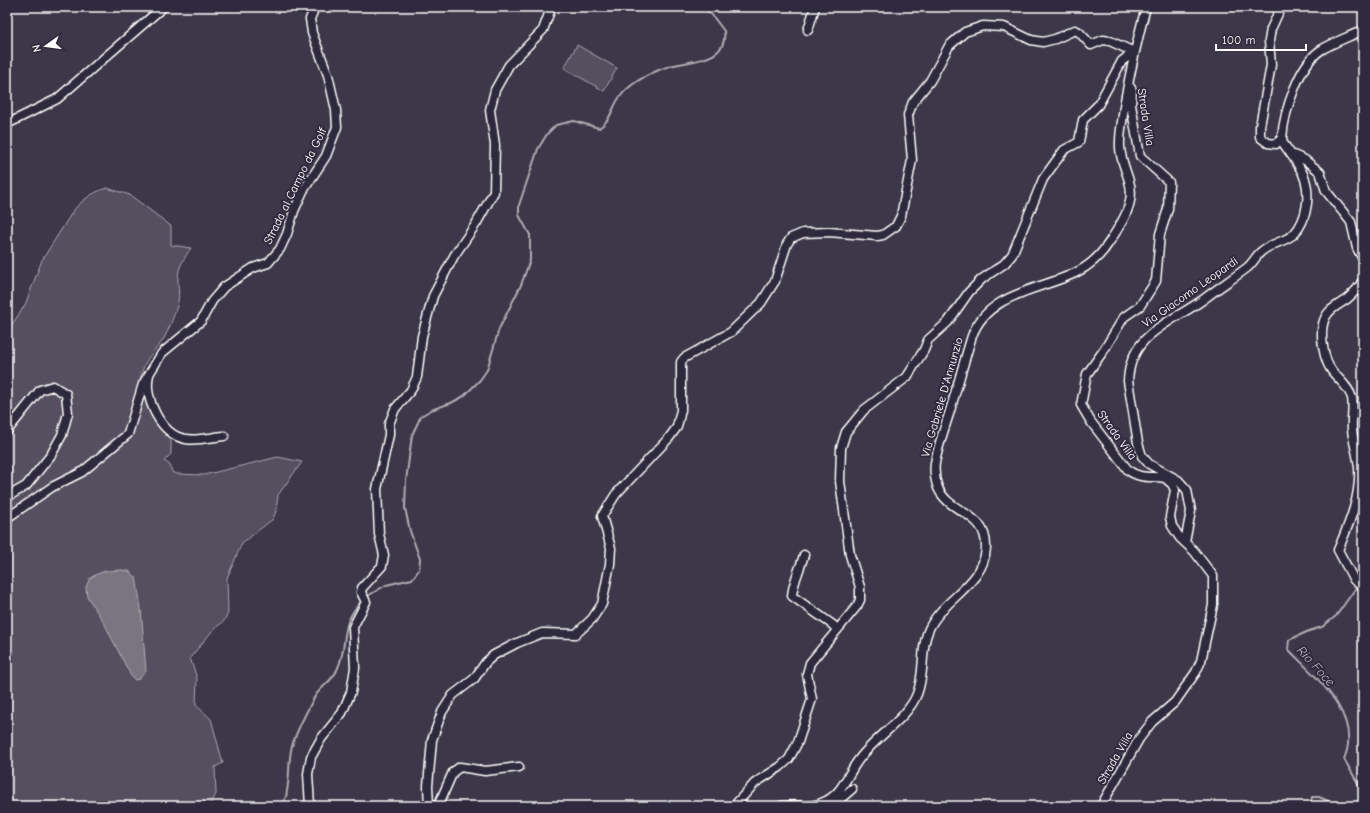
<svg xmlns="http://www.w3.org/2000/svg" width="1370" height="813" font-family="'Comic Neue',sans-serif">
	<style>
		.green { fill: #555060; stroke: #aaa8b0 }
		.water { fill: #797682; stroke: #afadb4 }
		.lines { fill: none; stroke-linecap: round; stroke-linejoin: round }
		.stream { stroke: #afadb4; stroke-width: 2 }
		.minor-casing { stroke: #fff; stroke-width: 11 }
		.minor { stroke: #2f2a3d; stroke-width: 8 }
		.labels { text-anchor: middle; dominant-baseline: central; stroke-width: 4; stroke-linejoin: round; paint-order: stroke }
		.street-label { font-size: 12px; fill: #fff; stroke: #2f2a3d }
		.water-label { font-size: 13px; font-style: italic; fill: #b5b4ba; stroke: #2f2a3d }
	</style>
	<rect width="100%" height="100%" fill="#3c3749"/>
	<filter id="ink" filterUnits="userSpaceOnUse"><feTurbulence type="fractalNoise" baseFrequency=".025" numOctaves="2"/><feDisplacementMap in="SourceGraphic" scale="8" xChannelSelector="R" yChannelSelector="G"/><feConvolveMatrix kernelMatrix="1 2 1 2 8 2 1 2 1" color-interpolation-filters="sRGB"/></filter>
	<g filter="url(#ink)">
		<path class="green" d="M 577,45 L 617,68 L 604,91 L 564,68 Z
			M 107,188 L 130,195 L 171,226 L 171,245 L 191,248 C 185,257 178,267 178,278 C 178,288 180,296 177,306 C 174,316 169,330 163,340 C 151,356 143,359 140,382 L 171,437 L 171,454 L 164,461 L 170,465 L 172,472 L 177,474 L 204,475 L 278,457 L 302,462 L 278,495 L 276,511 L 273,519 L 242,543 L 227,578 L 228,613 L 224,621 L 213,630 L 190,658 L 197,678 L 196,705 L 211,719 L 223,763 L 215,767 L 216,794 L 210,806 L 7,806 L 7,332 L 25,305 L 42,260 L 73,211 C 82,200 93,192 107,188 Z"/>
		<path class="water" d="M 122,570 L 129,571 L 136,577 L 141,608 L 146,671 L 139,679 L 135,680 L 131,676 L 104,623 L 87,596 L 86,587 L 90,578 L 97,574 L 105,571 Z"/>
		<g class="lines">
			<path class="stream" d="M 1358,585 L 1336,616 L 1322,627 L 1309,631 L 1289,640 L 1288,649 C 1315,677 1363,715 1344,759 L 1363,792
				M 366,597 L 386,585 L 412,579 L 419,570 L 420,559 L 410,531 L 405,508 L 406,481 L 412,435 L 421,416 L 431,410 L 451,403 L 464,396 L 480,380 L 487,370 L 499,329 L 521,285 L 530,260 L 530,235 L 519,215 L 519,205 L 538,149 L 547,134 L 556,125 L 574,121 L 599,128 C 610,122 612,108 619,98 C 629,84 645,76 661,69 C 683,59 729,65 724,31 L 712,15 L 702,7
				M 280,806 L 286,797 L 287,791 C 290,776 288,760 292,746 C 297,729 306,713 314,698 C 320,687 332,682 337,670 C 350,643 337,625 363,600
				M 1230,806 L 1246,804 L 1250,806
				M 1310,806 L 1312,797 L 1319,797 L 1340,806"/>
			<defs>
				<path id="minor" d="M 1281,7 L 1271,29 L 1269,41 L 1271,65 L 1260,126 L 1260,137 L 1268,143 L 1276,144 L 1282,138 C 1284,112 1299,64 1321,50 C 1334,42 1349,37 1363,30
					M 808,30 L 815,7
					M 7,124 L 57,99 L 163,7
					M 1291,154 L 1305,160 L 1320,172 L 1326,191 L 1351,222 L 1357,248 L 1363,259
					M 1363,280 C 1359,288 1354,293 1347,299 C 1337,306 1326,310 1323,324 C 1320,337 1324,361 1332,371 C 1339,380 1349,387 1352,398 C 1354,408 1351,419 1352,429 C 1353,442 1358,455 1359,468 C 1361,497 1349,524 1338,550 L 1354,580 L 1363,587
					M 149,375 C 143,397 161,436 186,439 C 197,441 212,437 224,436
					M 7,431 L 40,390 L 53,386 L 66,394 L 68,413 L 62,435 L 51,455 L 26,486 L 7,497
					M 7,518 L 52,487 L 82,472 L 128,434 L 143,384 L 162,353 L 201,321 L 212,301 L 224,287 L 253,268 L 268,263 L 280,249 L 287,234 L 294,211 L 303,191 L 326,156 L 337,127 L 336,110 L 328,75 L 312,33 L 310,19 L 315,7
					M 1185,542 L 1191,511 L 1187,490 L 1178,480 L 1149,464 L 1142,456 L 1138,443 L 1128,381 C 1130,333 1171,323 1204,299 C 1218,288 1234,278 1248,267 C 1254,262 1256,255 1262,251 C 1271,243 1285,242 1294,234 C 1308,219 1311,192 1303,174 C 1298,163 1290,153 1283,143 L 1282,138
					M 804,555 C 800,569 793,582 792,596 L 833,625 L 837,630
					M 310,806 L 308,774 L 311,757 L 321,739 L 342,713 L 351,692 L 355,668 L 353,627 L 366,602 L 361,592 L 362,588 L 382,566 L 384,555 L 379,534 L 377,489 L 389,435 L 389,424 L 395,409 L 411,390 L 417,377 L 422,336 L 433,296 L 454,256 L 476,224 L 494,192 L 495,145 L 490,110 L 495,90 L 509,65 L 543,30 L 550,11 L 549,7
					M 429,806 L 428,786 L 432,740 L 442,712 L 453,695 L 474,679 L 486,662 L 494,655 L 517,643 L 542,633 L 576,634 L 592,619 L 602,604 L 610,564 L 611,548 L 602,516 L 616,494 L 669,438 L 677,427 L 681,410 L 681,362 L 684,358 L 731,332 L 761,303 L 775,281 L 787,244 L 791,238 L 803,233 L 829,232 L 877,236 L 883,235 L 896,226 L 901,216 L 912,160 L 908,115 L 913,102 L 930,81 L 949,46 L 965,32 L 983,26 L 1004,27 L 1031,40 L 1043,42 L 1055,39 L 1075,30 L 1079,32 L 1091,45 L 1103,40 L 1110,41 L 1134,52
					M 438,806 L 453,772 L 460,767 L 485,771 L 519,767
					M 734,806 L 755,783 L 780,767 L 789,759 L 798,742 L 812,699 L 807,674 L 810,663 L 857,606 L 860,600 L 860,587 L 850,555 L 840,481 L 841,448 L 846,432 L 864,410 L 907,377 L 924,350 L 928,340 L 948,322 L 969,292 L 982,279 L 1004,264 L 1012,255 L 1043,179 L 1064,150 L 1079,142 L 1083,120 L 1098,105 L 1122,61 L 1134,52
					M 781,806 C 796,804 812,809 826,801 C 842,793 847,776 857,762 C 873,738 907,720 917,694 C 926,672 919,646 931,625 C 946,597 984,584 986,548 C 987,511 950,515 938,488 C 935,480 934,471 935,463 C 938,446 944,430 949,414 C 957,388 964,361 972,336 C 988,292 1042,290 1077,272 C 1091,265 1102,254 1110,241 C 1122,223 1136,202 1129,181 C 1125,167 1119,156 1120,142 C 1120,130 1123,118 1124,106 C 1130,73 1137,40 1146,7
					M 832,806 L 852,789
					M 1101,806 L 1139,739 L 1152,722 L 1175,702 L 1196,672 L 1201,661 L 1213,605 L 1213,576 L 1194,551 L 1180,538 L 1172,526 L 1170,517 L 1175,490 L 1172,484 L 1165,478 C 1151,476 1139,479 1128,470 L 1091,422 L 1081,405 L 1087,374 L 1104,350 L 1124,317 L 1140,306 L 1156,281 L 1160,234 L 1168,209 L 1169,182 L 1140,156 L 1131,105 L 1132,90 L 1128,84"/>
			</defs>
			<use href="#minor" class="minor-casing"/>
			<use href="#minor" class="minor"/>
		</g>
	</g>
	<g class="labels">
		<g class="street-label">
			<text transform="translate(1146 117) rotate(81)">Strada Villa</text>
			<text transform="translate(295 186) rotate(-64)">Strada al Campo da Golf</text>
			<text transform="translate(1190 292) rotate(-35)">Via Giacomo Leopardi</text>
			<text transform="translate(942 397) rotate(-74)">Via Gabriele D'Annunzio</text>
			<text transform="translate(1117 435) rotate(54)">Strada Villa</text>
			<text transform="translate(1115 758) rotate(-60)">Strada Villa</text>
		</g>
		<g class="water-label">
			<text transform="translate(1316 666) rotate(48)">Rio Foce</text>
		</g>
	</g>
	<rect width="1370" height="813" fill="none" stroke="#2f2a3d" stroke-width="24"/>
	<rect x="12" y="12" width="1346" height="789" fill="none" stroke="#fff" stroke-width="1.5" filter="url(#ink)"/>
	<g transform="translate(46 46) rotate(256)" stroke="#2f2a3d" stroke-width="3" paint-order="stroke">
	<path d="M0-3L7 15L0 10L-7 15Z" fill="#ffffff"/>
	<text y="-6" font-size="11" font-weight="bold" text-anchor="middle" fill="#ffffff">N</text>
	</g>
	<path d="M1216 44v6h90v-6" fill="none" stroke="#ffffff" stroke-width="2"/>
	<text x="1222" y="44" font-size="12" fill="#ffffff" stroke="#2f2a3d" stroke-width="3" paint-order="stroke">100 m</text>
</svg>
